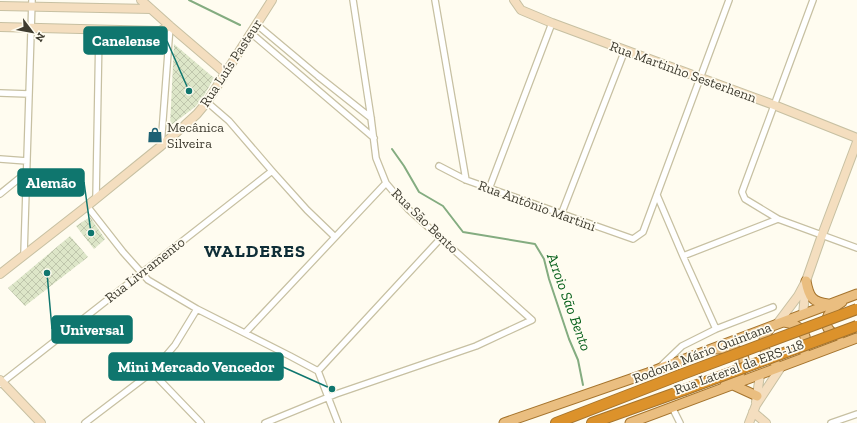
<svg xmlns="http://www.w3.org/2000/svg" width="857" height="423" font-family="'Zilla Slab',serif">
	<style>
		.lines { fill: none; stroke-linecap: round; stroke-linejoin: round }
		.stream { stroke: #84ac80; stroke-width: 2 }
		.building { fill: url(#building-cross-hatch) }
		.street-casing { stroke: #c7c0a2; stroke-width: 8 }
		.secondary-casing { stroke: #c7c0a2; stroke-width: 10 }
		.primary-casing { stroke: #a5742d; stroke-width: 11 }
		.highway-casing { stroke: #a5742d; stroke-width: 12 }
		.street { stroke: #fff; stroke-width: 5.5 }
		.secondary { stroke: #f4debf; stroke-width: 8 }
		.primary { stroke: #eabe80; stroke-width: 9 }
		.highway { stroke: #dc922b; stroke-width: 10 }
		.highway-bridge-casing { stroke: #a5742d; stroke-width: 12; stroke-linecap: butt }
		.highway-bridge { stroke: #dc922b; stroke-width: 10 }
		.labels { text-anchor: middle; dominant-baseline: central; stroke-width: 3.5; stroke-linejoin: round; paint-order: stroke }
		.street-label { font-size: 14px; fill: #3f3c30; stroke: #fffcf0 }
		.poi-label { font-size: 14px; fill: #3f3c30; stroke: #fffcf0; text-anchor: start }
		.water-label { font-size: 15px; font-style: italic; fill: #07601b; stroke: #fffcf0 }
		.district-label { font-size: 18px; font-weight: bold; letter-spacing: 1px; fill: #0f2e37; stroke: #fffcf0 }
		.leader { fill: none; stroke: #0f766e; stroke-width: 1.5 }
		.callout-dot { fill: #0f766e; stroke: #fffcf0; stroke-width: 1.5 }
		.callout { fill: #0f766e; stroke: #0f766e; stroke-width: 1.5 }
		.callout-label { font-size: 15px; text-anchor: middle; font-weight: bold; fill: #fff }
	</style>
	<defs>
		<pattern id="building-cross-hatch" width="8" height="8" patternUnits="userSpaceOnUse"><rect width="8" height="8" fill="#dde6c8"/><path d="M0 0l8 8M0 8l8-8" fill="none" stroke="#bfc6ac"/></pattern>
	</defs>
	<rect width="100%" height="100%" fill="#fffcf0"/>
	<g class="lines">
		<path class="stream" d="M 189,0 L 240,25
			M 392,149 L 404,166 L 419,192 L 443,206 L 463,232 L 535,244 L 544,259 L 549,279 L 569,339 L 578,360 L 583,385"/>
	</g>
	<path class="building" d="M 174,44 L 214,78 L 202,99 L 195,107 L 170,126 Z
		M 90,217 L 105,239 L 94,249 L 76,226 Z
		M 70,236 L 88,257 L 25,306 L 8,288 Z"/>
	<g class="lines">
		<defs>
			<path id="street" d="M 435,0 L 466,180
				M 813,0 L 742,192 L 745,199 L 778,219 L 857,248
				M 256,24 L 318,76 L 371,118
				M 251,33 L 374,138
				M 0,93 L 29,94
				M 207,102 L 229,121 L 272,171 L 307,210 L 335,237
				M 161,146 L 170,26
				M 0,159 L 27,161
				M 439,166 L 466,180 L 633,239 L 643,232 L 729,0
				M 489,189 L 552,23
				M 0,194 L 27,172
				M 657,195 L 683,256 L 716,329
				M 96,199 L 99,30
				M 87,206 L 123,252 L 148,280 L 197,309 L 290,356 L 318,371 L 338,423
				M 561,215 L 625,50
				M 24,254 L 32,0
				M 683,256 L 778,219
				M 245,333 L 386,183
				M 660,367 L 682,346 L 716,329 L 773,307
				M 318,371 L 441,238
				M 152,372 L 201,423
				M 0,384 L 272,171
				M 672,407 L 680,423
				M 85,423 L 152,372 L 175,345 L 197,309
				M 265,423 L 336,394 L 476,346 L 532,320 L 408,209 L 386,183 L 376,158 L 371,118 L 353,0
				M 831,423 L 857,414"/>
			<path id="secondary" d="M 141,0 L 170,26 L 225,73
				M 514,0 L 521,10 L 552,23 L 774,105 L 857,138
				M 0,6 L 151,9
				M 0,27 L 160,31 L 170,26
				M 0,274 L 87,206 L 161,146 L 185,125 L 197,114 L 207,102 L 272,0
				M 803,314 L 806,284
				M 777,324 L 798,296 L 806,281 L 822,235 L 857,142
				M 0,380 L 41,423
				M 756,402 L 760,375
				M 753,412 L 766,423
				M 749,423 L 756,405 L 781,367"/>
			<path id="primary" d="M 806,281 C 809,297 812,302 828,304
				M 784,322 C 800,324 810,335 804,351
				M 772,326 C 760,338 761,352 775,362
				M 839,336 C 817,328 827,311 842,302
				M 717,349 C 727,348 745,347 744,362 C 744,366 742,370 740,373 C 735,378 730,381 725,385
				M 733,385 L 757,396
				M 504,423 L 648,373 L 857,294
				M 630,423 L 857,338"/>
			<path id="highway" d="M 556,423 L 680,375
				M 592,423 L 684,390"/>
		</defs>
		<use href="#street" class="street-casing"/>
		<use href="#secondary" class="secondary-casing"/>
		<use href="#primary" class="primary-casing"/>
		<use href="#highway" class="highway-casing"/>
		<use href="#street" class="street"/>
		<use href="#secondary" class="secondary"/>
		<use href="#primary" class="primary"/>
		<use href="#highway" class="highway"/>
		<defs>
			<path id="highway-bridge" d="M 680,375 L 857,309
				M 684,390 L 857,326"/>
		</defs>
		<use href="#highway-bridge" class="highway-bridge-casing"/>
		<use href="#highway-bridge" class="highway-bridge"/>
	</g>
	<defs>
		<symbol id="shop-bare" viewBox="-9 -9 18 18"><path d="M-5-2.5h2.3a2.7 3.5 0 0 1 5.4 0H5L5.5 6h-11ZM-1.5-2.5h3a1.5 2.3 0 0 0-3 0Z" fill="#1c6073" stroke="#fffcf0" stroke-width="2.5" paint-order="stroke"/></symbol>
	</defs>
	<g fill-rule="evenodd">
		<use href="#shop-bare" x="144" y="124" width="22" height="22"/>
	</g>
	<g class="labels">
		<g class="street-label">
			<text transform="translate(231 63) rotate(-57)">Rua Luís Pasteur</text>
			<text transform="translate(683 72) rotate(20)">Rua Martinho Sesterhenn</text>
			<text transform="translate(537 206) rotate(20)">Rua Antônio Martini</text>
			<text transform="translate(425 221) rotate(44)">Rua São Bento</text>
			<text transform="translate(145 270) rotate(-38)">Rua Livramento</text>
			<text transform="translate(702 353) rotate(-21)">Rodovia Mário Quintana</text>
			<text transform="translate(739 367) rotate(-20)">Rua Lateral da ERS-118</text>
		</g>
		<g class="poi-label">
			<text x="167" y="127">Mecânica<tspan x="167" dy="16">Silveira</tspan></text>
		</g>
		<g class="water-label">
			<text transform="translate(569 302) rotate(70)">Arroio São Bento</text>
		</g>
		<g class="district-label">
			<text x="255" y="251">WALDERES</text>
		</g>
	</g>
	<path class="leader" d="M189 91L167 41M91 233L84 182M47 273L52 329M332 389L283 367"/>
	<g class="callout-dot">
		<circle cx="189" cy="91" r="4"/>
		<circle cx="91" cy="233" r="4"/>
		<circle cx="47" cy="273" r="4"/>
		<circle cx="332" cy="389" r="4"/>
	</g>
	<g class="callout">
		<rect x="84" y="27" width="83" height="27" rx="4"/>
		<rect x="18" y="169" width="66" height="27" rx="4"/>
		<rect x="52" y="316" width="80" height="27" rx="4"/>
		<rect x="109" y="353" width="174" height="27" rx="4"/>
	</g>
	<g class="callout-label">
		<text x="126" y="46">Canelense</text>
		<text x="51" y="188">Alemão</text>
		<text x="92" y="335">Universal</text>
		<text x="196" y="372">Mini Mercado Vencedor</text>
	</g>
	<g transform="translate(32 32) rotate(122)" stroke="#fffcf0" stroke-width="3" paint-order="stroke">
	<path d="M0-3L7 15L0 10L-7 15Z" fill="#3f3c30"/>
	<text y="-6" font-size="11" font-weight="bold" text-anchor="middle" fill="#3f3c30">N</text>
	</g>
</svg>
